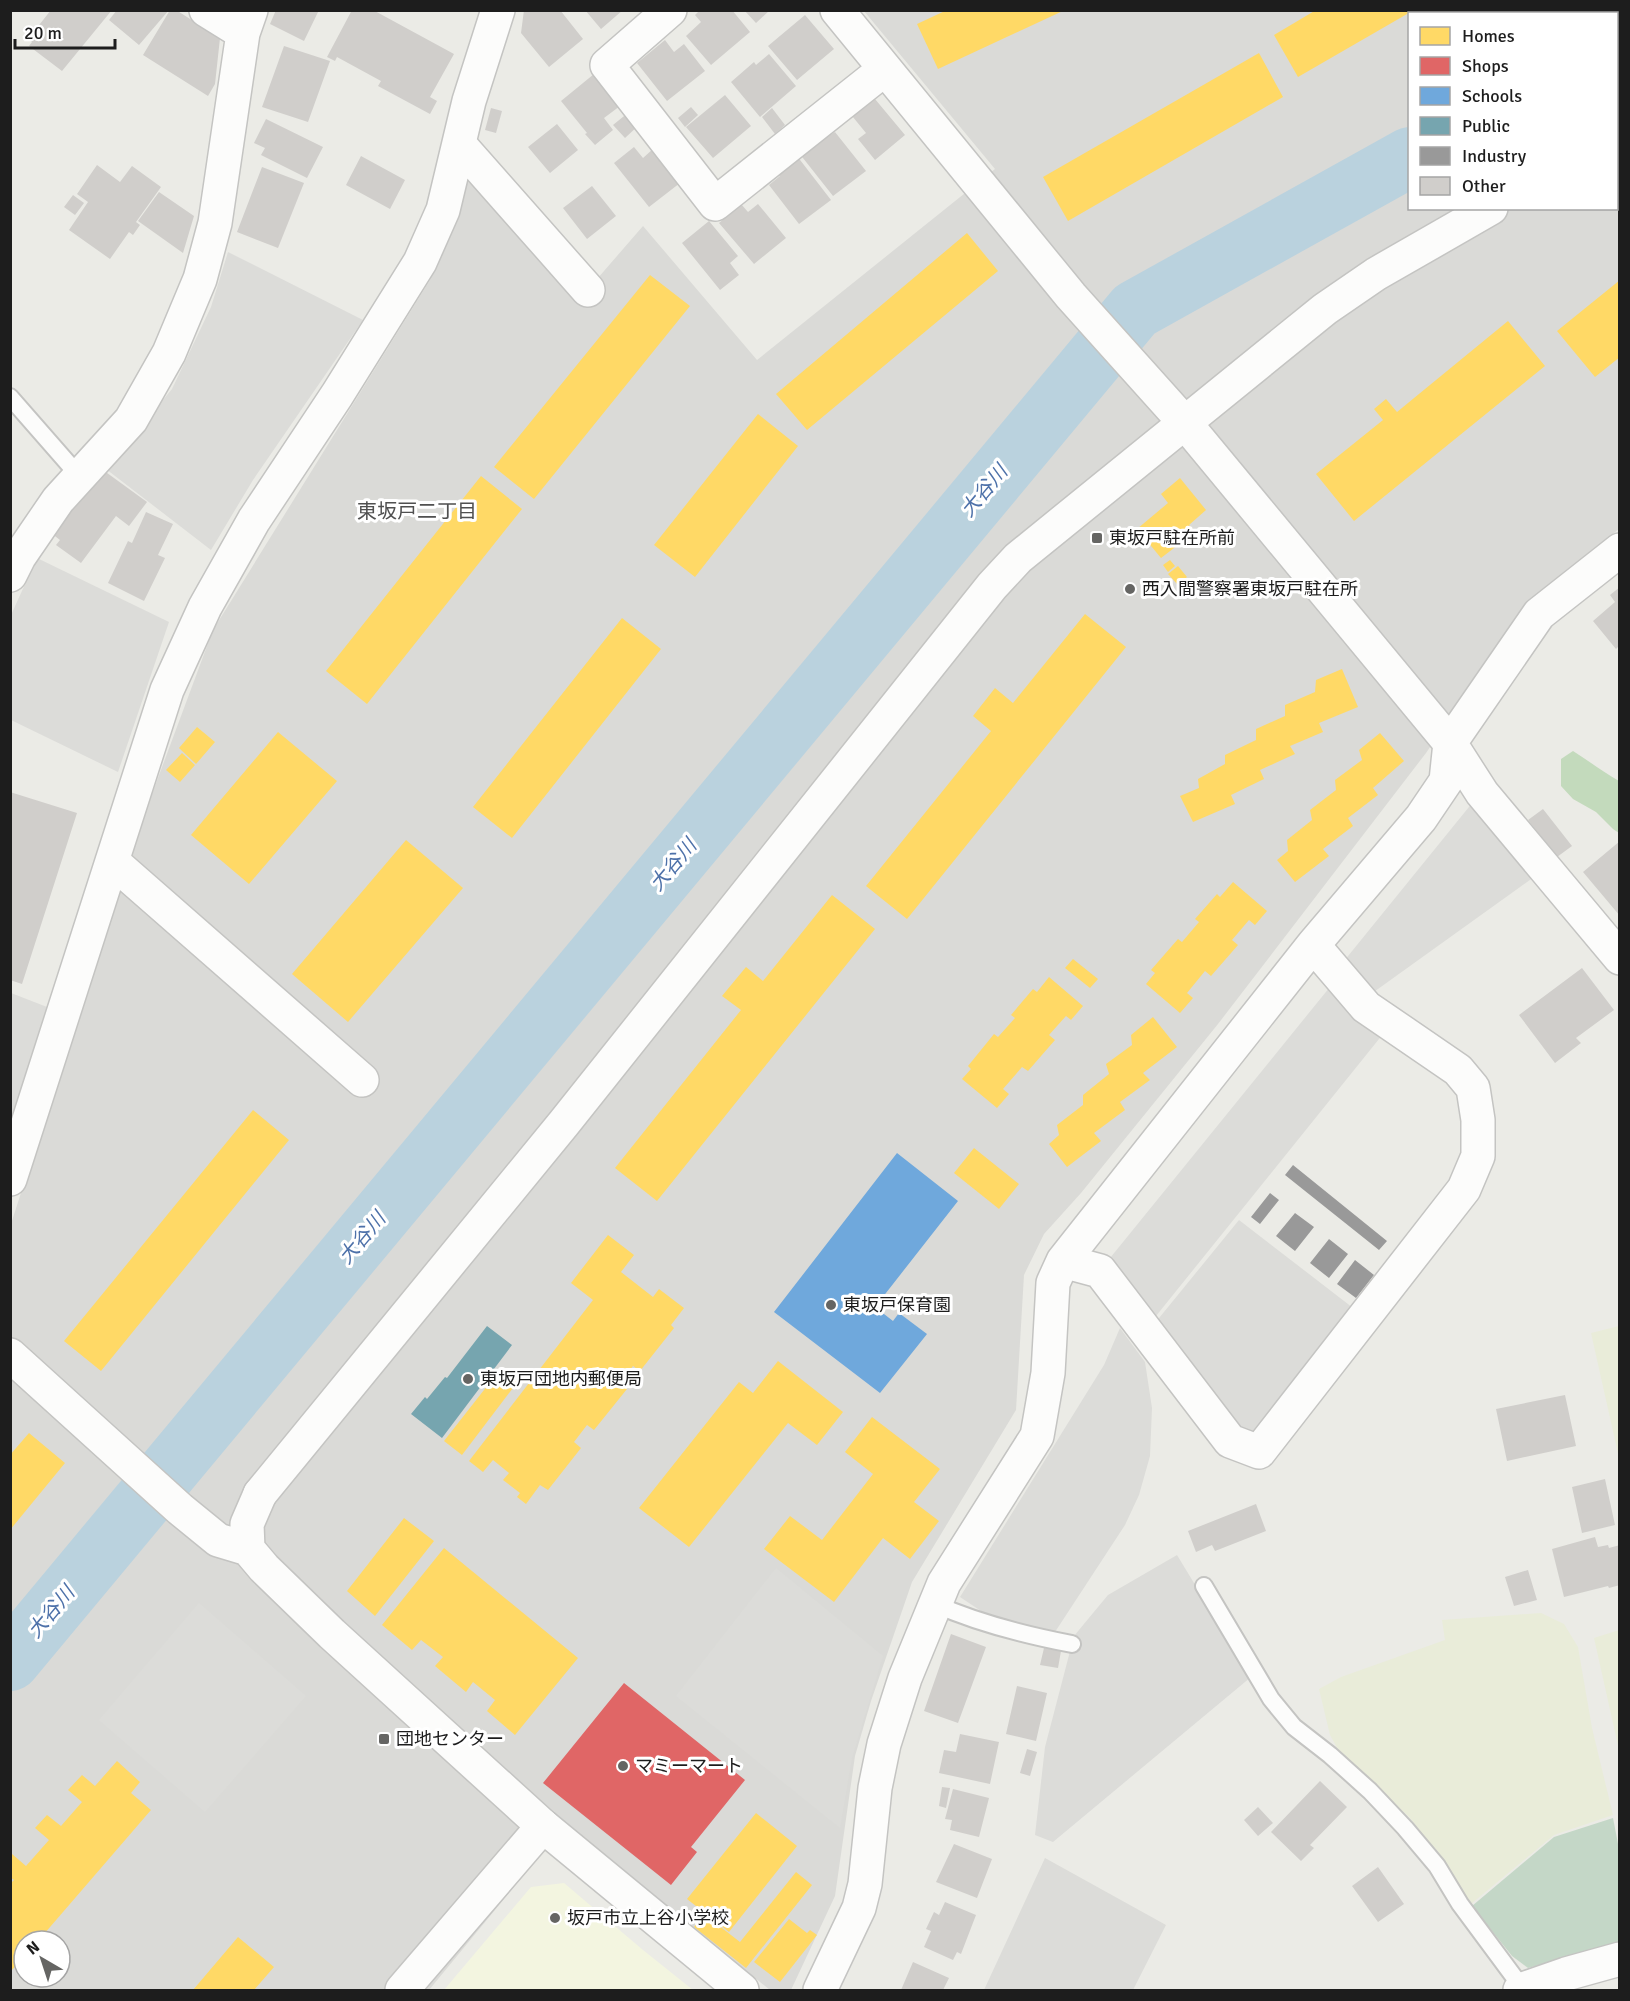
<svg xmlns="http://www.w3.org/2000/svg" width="1630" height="2001" font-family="Signika,'Noto Sans JP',sans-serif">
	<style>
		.residential { fill: #dadad7; fill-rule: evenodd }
		.education { fill: #f3f5e0 }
		.farmland { fill: #e9ecd9 }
		.forest { fill: #c3dabc }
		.cemetery { fill: #c4d7c7 }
		.parking { fill: #dcdcd9 }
		.homes { fill: #ffd966 }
		.shops { fill: #e06666 }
		.schools { fill: #6fa8dc }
		.public { fill: #76a5af }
		.industry { fill: #999 }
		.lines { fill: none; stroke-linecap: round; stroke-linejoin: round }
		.river { stroke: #bad2de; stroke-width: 60 }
		.building { fill: #d0cecb }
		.service-casing { stroke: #c4c4c2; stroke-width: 20 }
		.minor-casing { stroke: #c4c4c2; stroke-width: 36 }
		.tertiary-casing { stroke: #c4c4c2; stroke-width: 36 }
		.service { stroke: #fcfcfb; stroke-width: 16 }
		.minor { stroke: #fcfcfb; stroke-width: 33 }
		.tertiary { stroke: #fcfcfb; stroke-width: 33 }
		.poi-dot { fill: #656563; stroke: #fff; stroke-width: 2 }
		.labels { text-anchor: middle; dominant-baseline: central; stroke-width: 6; stroke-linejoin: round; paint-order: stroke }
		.poi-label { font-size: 18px; fill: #1d1d1d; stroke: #fff; text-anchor: start }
		.water-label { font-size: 20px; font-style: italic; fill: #4d71a9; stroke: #fff }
		.neighbourhood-label { font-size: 20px; fill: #505050; stroke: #fff }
	</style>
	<rect width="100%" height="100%" fill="#ebebe6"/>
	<path class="residential" d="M 864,11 L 1619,11 L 1619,529 L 1533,597 L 1426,753 L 1218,1024 L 1081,1193 L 1044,1234 L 1024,1275 L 1016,1410 L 912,1582 L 871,1701 L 855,1756 L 835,1896 L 791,1990 L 770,1990 L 565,1825 L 429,1990 L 11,1990 L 11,1224 L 129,856 L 213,630 L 430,280 L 467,177 L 578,301 L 643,226 L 757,360 L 995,169 ZM 1410,14 L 1616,14 L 1616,208 L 1410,208 ZM 24,1941 L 60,1941 L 60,1977 L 24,1977 Z"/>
	<path class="education" d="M 564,1883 L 643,1950 L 693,1990 L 444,1990 L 531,1887 Z"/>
	<path class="farmland" d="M 1619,1326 L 1620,1326 L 1619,1458 L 1591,1333 Z
		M 1541,1613 L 1564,1624 L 1578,1647 L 1592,1728 L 1613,1815 L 1554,1835 L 1471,1904 L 1440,1856 L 1409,1817 L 1340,1753 L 1330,1735 L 1319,1689 L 1341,1677 L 1445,1640 L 1442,1620 Z
		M 1619,1630 L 1620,1630 L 1619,1750 L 1594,1638 Z"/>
	<path class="forest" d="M 1573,751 C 1589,761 1603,772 1619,781 L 1619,833 L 1613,829 L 1596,812 L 1573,799 L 1561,786 L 1561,759 Z"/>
	<path class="cemetery" d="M 1613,1818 L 1619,1849 L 1619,1943 L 1528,1968 L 1512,1956 L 1472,1906 L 1554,1837 Z"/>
	<path class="parking" d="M 228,252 L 363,320 L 253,480 L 211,550 L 106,469 L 172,389 L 211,307 Z
		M 37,558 L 169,622 L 118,772 L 11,720 L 11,615 Z
		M 1473,802 L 1534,877 L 1371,994 L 1344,961 Z
		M 1334,982 L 1383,1034 L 1152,1321 L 1106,1263 Z
		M 11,993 L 47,1007 L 11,1124 Z
		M 1239,1220 L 1357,1311 L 1261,1436 L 1235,1429 L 1155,1323 Z
		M 1120,1328 L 1145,1362 L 1152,1408 L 1150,1456 L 1139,1495 L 1125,1525 L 1055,1632 L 1021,1627 L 987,1615 L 960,1597 L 1104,1365 Z
		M 1177,1555 L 1251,1677 L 1053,1842 L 1035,1835 L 1045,1747 L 1074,1636 L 1108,1595 Z
		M 776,1568 L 883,1656 L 852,1758 L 840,1828 L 676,1696 Z
		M 199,1603 L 306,1696 L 205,1812 L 99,1720 Z
		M 1045,1858 L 1166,1925 L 1133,1990 L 984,1990 Z"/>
	<path class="homes" d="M 947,10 L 1065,10 L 938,69 L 917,24 Z
		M 1316,10 L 1414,10 L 1298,77 L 1274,35 Z
		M 1259,53 L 1283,97 L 1068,221 L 1043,177 Z
		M 967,233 L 998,271 L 807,430 L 776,394 Z
		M 650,275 L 690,306 L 534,499 L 494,467 Z
		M 1620,280 L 1620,357 L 1595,377 L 1557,331 Z
		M 1508,321 L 1545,366 L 1354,521 L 1316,474 L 1383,420 L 1374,409 L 1386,399 L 1397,412 Z
		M 758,414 L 798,446 L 695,577 L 654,545 Z
		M 481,476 L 522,509 L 367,704 L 326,671 Z
		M 1180,478 L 1206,510 L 1189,525 L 1195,532 L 1161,558 L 1137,529 L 1168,503 L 1161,494 Z
		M 1170,560 L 1175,566 L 1168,572 L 1163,565 Z
		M 1178,566 L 1187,577 L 1178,585 L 1168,574 Z
		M 1085,614 L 1126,647 L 907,919 L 866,886 L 991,731 L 973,716 L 995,688 L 1013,703 Z
		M 622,618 L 661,649 L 512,838 L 473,807 Z
		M 1342,669 L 1358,707 L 1319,723 L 1323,732 L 1290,746 L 1295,754 L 1260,770 L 1264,779 L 1231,795 L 1235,804 L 1193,822 L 1180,796 L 1199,788 L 1198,779 L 1225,764 L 1225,755 L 1256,740 L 1256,729 L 1285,716 L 1285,705 L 1315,692 L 1316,680 Z
		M 197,727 L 215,742 L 196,764 L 179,748 Z
		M 278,732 L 337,781 L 249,884 L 191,835 Z
		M 1380,733 L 1404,761 L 1373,788 L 1378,795 L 1348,818 L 1353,826 L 1323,849 L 1329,856 L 1295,882 L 1277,860 L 1288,851 L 1287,840 L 1312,820 L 1310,810 L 1336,790 L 1335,780 L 1362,760 L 1359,750 Z
		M 182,753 L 195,765 L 180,782 L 166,770 Z
		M 406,840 L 463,888 L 348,1022 L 292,974 Z
		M 1233,882 L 1267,911 L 1255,925 L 1249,920 L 1232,940 L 1238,945 L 1211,976 L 1205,971 L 1187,993 L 1193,998 L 1180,1013 L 1146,984 L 1155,973 L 1151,970 L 1178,939 L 1182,942 L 1199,922 L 1195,919 L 1217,894 L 1220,897 Z
		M 832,895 L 875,929 L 657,1201 L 615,1168 L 741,1010 L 722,996 L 746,967 L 763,981 Z
		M 1073,959 L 1098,979 L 1090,988 L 1065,968 Z
		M 1049,977 L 1083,1006 L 1071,1020 L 1066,1016 L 1049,1035 L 1055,1040 L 1028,1071 L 1022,1067 L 1003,1089 L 1009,1094 L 997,1108 L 962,1079 L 971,1069 L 968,1066 L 994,1034 L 998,1037 L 1015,1018 L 1011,1015 L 1033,989 L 1037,992 Z
		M 1153,1017 L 1177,1047 L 1143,1073 L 1150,1080 L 1120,1102 L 1125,1110 L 1094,1133 L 1101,1141 L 1067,1167 L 1049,1144 L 1059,1135 L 1057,1125 L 1083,1105 L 1083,1095 L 1109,1074 L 1106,1064 L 1132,1045 L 1131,1035 Z
		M 253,1110 L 289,1140 L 101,1371 L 64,1341 Z
		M 974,1148 L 1019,1184 L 999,1209 L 954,1173 Z
		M 608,1235 L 634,1255 L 621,1272 L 653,1297 L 659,1289 L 684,1308 L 671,1325 L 674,1328 L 640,1371 L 633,1366 L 620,1383 L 627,1389 L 594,1430 L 587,1425 L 574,1442 L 581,1448 L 548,1490 L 540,1485 L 526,1504 L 517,1497 L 520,1493 L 503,1480 L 509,1473 L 493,1460 L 483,1472 L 469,1461 L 593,1300 L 571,1283 Z
		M 778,1361 L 843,1412 L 817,1445 L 788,1423 L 689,1547 L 639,1508 L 739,1382 L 753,1393 Z
		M 502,1367 L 519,1380 L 462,1455 L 444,1441 Z
		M 872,1417 L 940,1469 L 914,1502 L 939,1521 L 910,1559 L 883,1538 L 834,1602 L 764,1549 L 790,1516 L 822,1540 L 873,1474 L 845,1452 Z
		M 29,1433 L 65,1463 L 10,1530 L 10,1455 Z
		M 404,1518 L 434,1541 L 375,1616 L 347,1591 Z
		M 444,1548 L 578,1658 L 515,1735 L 487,1711 L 495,1700 L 473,1682 L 466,1692 L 435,1666 L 443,1657 L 421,1640 L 412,1650 L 382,1625 Z
		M 117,1761 L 140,1782 L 131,1793 L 151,1810 L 38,1941 L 24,1941 L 24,1957 L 10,1972 L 10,1884 L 14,1880 L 10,1877 L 10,1856 L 12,1854 L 26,1866 L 49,1840 L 35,1828 L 47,1815 L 61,1826 L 82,1802 L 68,1790 L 82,1775 L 95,1786 Z
		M 756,1813 L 797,1846 L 729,1932 L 687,1899 Z
		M 796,1872 L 812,1885 L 746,1968 L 694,1927 L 704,1914 L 740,1942 Z
		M 789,1919 L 807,1933 L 810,1930 L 817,1935 L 780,1982 L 754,1962 Z
		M 238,1937 L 274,1967 L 254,1990 L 193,1990 Z"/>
	<path class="shops" d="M 624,1683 L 745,1780 L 691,1847 L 697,1852 L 671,1885 L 543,1783 Z"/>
	<path class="schools" d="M 897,1153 L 958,1201 L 875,1307 L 893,1321 L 899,1313 L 927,1334 L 880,1393 L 774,1312 Z"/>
	<path class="public" d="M 487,1326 L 512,1345 L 442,1438 L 411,1414 L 425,1397 L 427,1399 L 445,1377 L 447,1378 Z"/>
	<path class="industry" d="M 1293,1165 L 1387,1241 L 1379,1250 L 1285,1175 Z
		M 1270,1193 L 1279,1200 L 1260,1224 L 1251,1217 Z
		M 1295,1213 L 1314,1227 L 1295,1251 L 1276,1236 Z
		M 1329,1239 L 1348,1254 L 1329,1278 L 1310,1263 Z
		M 1355,1260 L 1374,1275 L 1356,1298 L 1337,1284 Z"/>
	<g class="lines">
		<path class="river" d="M 1616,42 L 1620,40
			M 10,1661 L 1135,310 L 1410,157"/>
	</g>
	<path class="building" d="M 51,10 L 112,10 L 62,71 L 29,46 L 32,42 L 28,39 Z
		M 117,10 L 169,10 L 139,45 L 109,20 Z
		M 170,10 L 176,10 L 220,38 L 215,84 L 208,96 L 143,55 Z
		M 276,10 L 319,10 L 304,41 L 270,24 Z
		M 352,10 L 373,10 L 454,54 L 430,97 L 437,101 L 430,114 L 378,86 L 381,81 L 337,57 L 335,61 L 327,57 Z
		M 524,10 L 560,10 L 583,39 L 549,67 L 521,33 Z
		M 585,10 L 623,10 L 601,29 Z
		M 700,10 L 732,10 L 750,32 L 711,65 L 686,36 L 701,22 L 695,15 Z
		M 744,10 L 770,10 L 756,23 Z
		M 805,15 L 834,49 L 797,80 L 768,46 Z
		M 665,40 L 674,52 L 684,44 L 705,71 L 667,101 L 637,63 Z
		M 284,46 L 330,61 L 308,122 L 262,107 Z
		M 769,54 L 796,86 L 760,117 L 731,82 L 754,62 L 756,65 Z
		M 594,74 L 620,106 L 604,118 L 613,130 L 595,145 L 585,134 L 587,133 L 561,101 Z
		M 870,93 L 905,135 L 875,160 L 858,139 L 866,133 L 848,111 Z
		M 725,95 L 751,126 L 713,158 L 686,127 Z
		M 691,107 L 698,115 L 685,127 L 678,118 Z
		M 491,108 L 502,111 L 496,133 L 485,130 Z
		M 772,108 L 785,125 L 775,134 L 762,117 Z
		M 629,112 L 639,125 L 625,138 L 613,125 Z
		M 266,119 L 323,147 L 307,178 L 261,155 L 265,148 L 254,143 Z
		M 557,124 L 578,150 L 550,173 L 528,147 Z
		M 835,132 L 866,171 L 833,196 L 799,153 L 824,134 L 827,137 Z
		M 634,147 L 643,158 L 653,149 L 680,183 L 649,207 L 614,163 Z
		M 361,156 L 405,180 L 390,209 L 346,185 Z
		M 797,156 L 831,200 L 799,224 L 769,185 L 780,176 L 776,172 Z
		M 97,165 L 120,182 L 132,166 L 161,187 L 136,222 L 140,225 L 133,235 L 129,232 L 110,259 L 69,230 L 88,202 L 77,194 Z
		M 262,167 L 304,183 L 278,248 L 237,232 Z
		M 592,186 L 616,216 L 587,239 L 563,208 Z
		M 159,192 L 194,216 L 183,253 L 138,221 Z
		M 73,195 L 84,203 L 75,215 L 64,207 Z
		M 741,204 L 748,212 L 758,204 L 786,238 L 754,264 L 719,223 Z
		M 709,221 L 738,256 L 730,263 L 739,275 L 720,290 L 682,243 Z
		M 103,470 L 147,502 L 129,526 L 116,516 L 81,563 L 56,545 L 60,540 L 51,533 Z
		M 146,512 L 173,524 L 158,555 L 165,558 L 144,601 L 108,583 L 128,541 L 132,543 Z
		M 1620,587 L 1620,645 L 1616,649 L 1593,621 L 1615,602 L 1610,595 Z
		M 10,792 L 77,813 L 22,984 L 10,980 Z
		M 1543,809 L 1572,846 L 1557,857 L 1528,820 Z
		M 1620,841 L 1620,916 L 1583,872 Z
		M 1582,968 L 1614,1010 L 1576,1038 L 1581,1043 L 1555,1063 L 1519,1015 Z
		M 1565,1395 L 1576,1446 L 1507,1461 L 1496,1409 Z
		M 1605,1479 L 1615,1525 L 1582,1533 L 1572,1487 Z
		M 1256,1504 L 1266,1531 L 1215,1551 L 1212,1545 L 1196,1552 L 1188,1531 Z
		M 1595,1537 L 1598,1547 L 1608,1545 L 1609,1548 L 1620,1545 L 1620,1585 L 1609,1588 L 1608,1586 L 1564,1597 L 1552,1549 Z
		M 1528,1570 L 1537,1600 L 1514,1606 L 1505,1577 Z
		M 951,1634 L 986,1647 L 958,1723 L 924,1711 Z
		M 1044,1648 L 1061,1651 L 1058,1668 L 1040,1665 Z
		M 1017,1686 L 1047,1693 L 1036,1741 L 1006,1734 Z
		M 960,1734 L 999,1742 L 990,1784 L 939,1773 L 944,1750 L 956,1752 Z
		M 1027,1749 L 1037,1752 L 1030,1776 L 1020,1773 Z
		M 1320,1781 L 1347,1807 L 1310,1845 L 1314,1848 L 1301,1861 L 1271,1832 Z
		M 942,1787 L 950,1788 L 946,1808 L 939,1806 Z
		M 953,1789 L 989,1798 L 979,1837 L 950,1830 L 952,1820 L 945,1819 Z
		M 1258,1807 L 1273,1823 L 1258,1836 L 1244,1820 Z
		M 954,1844 L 992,1859 L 977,1898 L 936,1882 Z
		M 1378,1867 L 1404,1904 L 1378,1922 L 1352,1886 Z
		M 945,1902 L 976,1915 L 961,1954 L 957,1952 L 953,1960 L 924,1947 L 931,1931 L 926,1929 L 934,1912 L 939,1915 Z
		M 913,1962 L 949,1978 L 943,1990 L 901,1990 Z"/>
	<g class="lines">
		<defs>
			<path id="service" d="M 10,397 L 80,477
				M 1204,1586 L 1271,1699 L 1294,1727 L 1330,1755 L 1370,1791 L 1405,1828 L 1437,1866 L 1460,1904 L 1523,1989
				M 935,1604 C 980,1624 1025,1635 1072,1644"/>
			<path id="minor" d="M 206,10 L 243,33
				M 670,10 L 607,65 L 715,204 L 885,69
				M 837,10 L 1071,296 L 1185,423 L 1450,743 L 1482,793 L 1620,958
				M 459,144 L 588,290
				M 10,575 L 19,557 L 58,500 L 131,420 L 169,353 L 200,279 L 215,223 L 243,33 L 251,10
				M 112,861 L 362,1080
				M 10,1179 L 167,690 L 205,607 L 254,520 L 337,395 L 420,262 L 443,210 L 469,101 L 498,10
				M 1063,1261 L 1100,1271 L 1230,1441 L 1259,1452 L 1464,1189 L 1478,1156 L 1478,1120 L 1473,1088 L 1458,1070 L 1366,1007 L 1313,945
				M 10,1355 L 180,1509 L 218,1540 L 248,1549 L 264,1568 L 332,1634 L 543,1826 L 742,1990
				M 248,1549 L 247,1524 L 260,1494
				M 820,1990 L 859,1908 L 865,1884 L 875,1788 L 884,1744 L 905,1678 L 944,1583 L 1037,1436 L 1048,1373 L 1053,1283 L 1063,1261 L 1313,945 L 1421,818 L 1446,781 L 1450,743 L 1539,614 L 1620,550
				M 1520,1990 L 1566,1974 L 1620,1959"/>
			<path id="tertiary" d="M 1616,140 L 1620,139
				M 260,1494 L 564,1123 L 992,586 L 1018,558 L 1325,309 L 1376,274 L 1491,208
				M 402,1990 L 543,1826"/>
		</defs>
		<use href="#service" class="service-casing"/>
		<use href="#minor" class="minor-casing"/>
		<use href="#tertiary" class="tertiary-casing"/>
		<use href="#service" class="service"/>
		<use href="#minor" class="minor"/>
		<use href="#tertiary" class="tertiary"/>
	</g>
	<g class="poi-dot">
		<rect x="1091" y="532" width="12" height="12" rx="3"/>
		<circle cx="1130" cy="589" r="6"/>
		<circle cx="831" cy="1305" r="6"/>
		<circle cx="468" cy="1379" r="6"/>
		<rect x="378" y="1733" width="12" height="12" rx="3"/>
		<circle cx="623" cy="1766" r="6"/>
		<circle cx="555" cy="1918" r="6"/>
	</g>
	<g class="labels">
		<g class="poi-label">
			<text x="1109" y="538">東坂戸駐在所前</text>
			<text x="1142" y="589">西入間警察署東坂戸駐在所</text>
			<text x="843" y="1305">東坂戸保育園</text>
			<text x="480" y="1379">東坂戸団地内郵便局</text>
			<text x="396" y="1739">団地センター</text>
			<text x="635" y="1766">マミーマート</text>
			<text x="567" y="1918">坂戸市立上谷小学校</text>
		</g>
		<g class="water-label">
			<text transform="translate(984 491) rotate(-50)">大谷川</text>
			<text transform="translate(673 865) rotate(-50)">大谷川</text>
			<text transform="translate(362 1238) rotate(-50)">大谷川</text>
			<text transform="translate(51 1612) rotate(-50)">大谷川</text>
		</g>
		<g class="neighbourhood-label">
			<text x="417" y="511">東坂戸二丁目</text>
		</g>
	</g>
	<rect width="1630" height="2001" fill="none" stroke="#1d1d1d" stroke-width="24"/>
	<rect x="1408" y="12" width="210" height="198" fill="#ffffff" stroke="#a5a5a5" stroke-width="1.5"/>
	<rect x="1420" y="27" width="30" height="18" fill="#ffd966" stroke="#a5a5a5" stroke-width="1.5"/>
	<text x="1462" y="42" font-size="18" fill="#1d1d1d">Homes</text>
	<rect x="1420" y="57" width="30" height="18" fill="#e06666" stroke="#a5a5a5" stroke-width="1.5"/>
	<text x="1462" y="72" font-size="18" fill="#1d1d1d">Shops</text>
	<rect x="1420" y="87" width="30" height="18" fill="#6fa8dc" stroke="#a5a5a5" stroke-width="1.5"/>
	<text x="1462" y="102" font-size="18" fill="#1d1d1d">Schools</text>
	<rect x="1420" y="117" width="30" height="18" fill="#76a5af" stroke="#a5a5a5" stroke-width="1.5"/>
	<text x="1462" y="132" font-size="18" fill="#1d1d1d">Public</text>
	<rect x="1420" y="147" width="30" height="18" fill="#999999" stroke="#a5a5a5" stroke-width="1.5"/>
	<text x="1462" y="162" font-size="18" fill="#1d1d1d">Industry</text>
	<rect x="1420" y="177" width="30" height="18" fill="#d0cecb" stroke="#a5a5a5" stroke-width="1.5"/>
	<text x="1462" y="192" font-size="18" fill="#1d1d1d">Other</text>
	<g transform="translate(42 1959) rotate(321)"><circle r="28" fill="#ffffff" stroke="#a5a5a5" stroke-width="1.5"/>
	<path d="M0-4.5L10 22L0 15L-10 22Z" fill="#656563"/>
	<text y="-9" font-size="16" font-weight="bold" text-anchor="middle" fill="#1d1d1d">N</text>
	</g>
	<path d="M15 39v9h100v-9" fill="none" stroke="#1d1d1d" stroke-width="3"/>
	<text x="24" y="39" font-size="18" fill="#1d1d1d" stroke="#ffffff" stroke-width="4.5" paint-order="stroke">20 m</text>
</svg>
